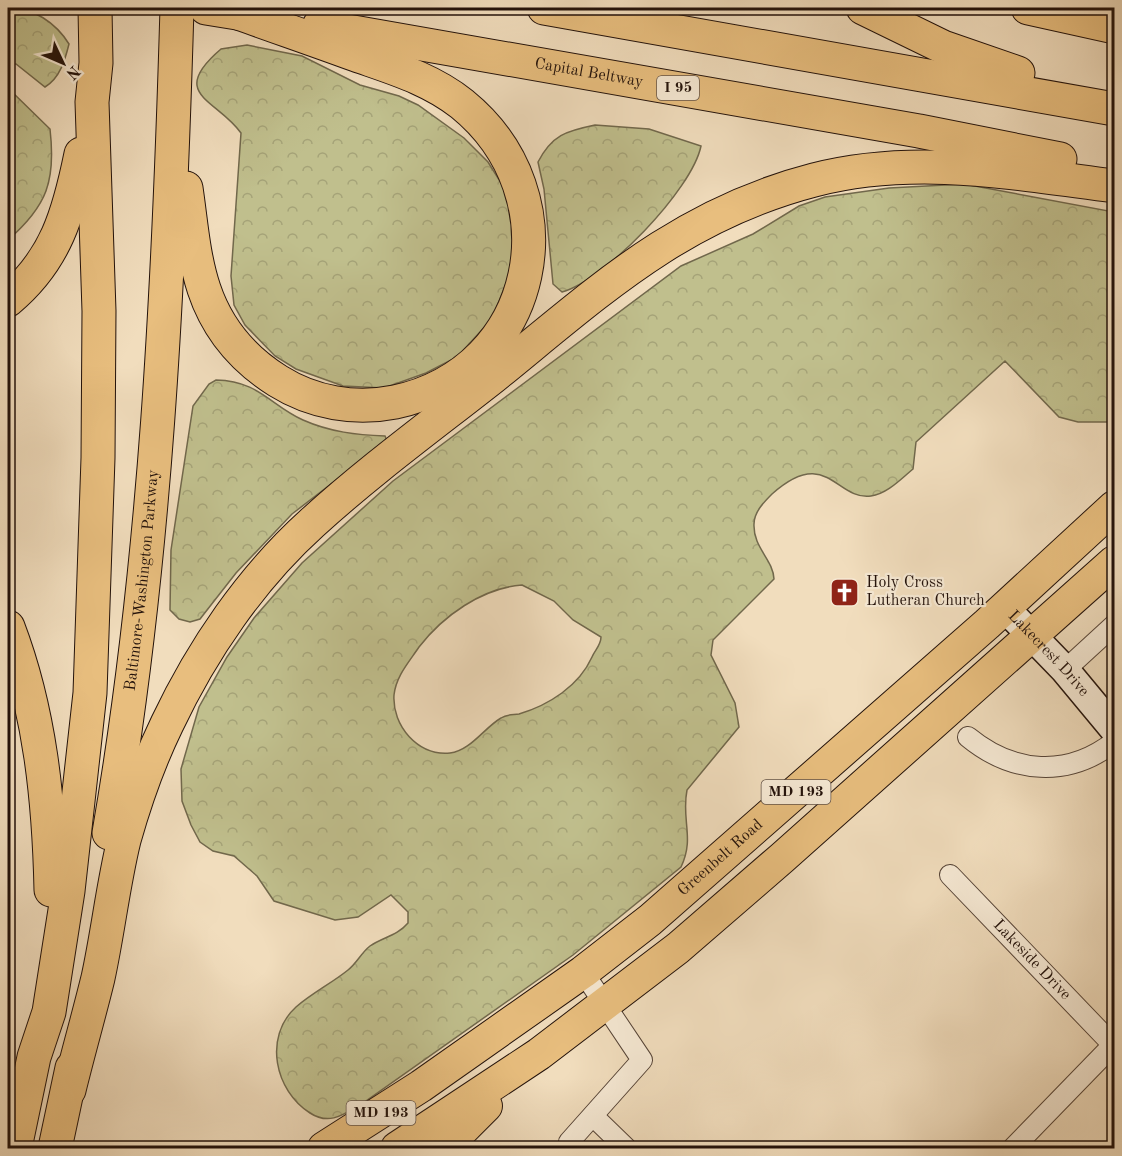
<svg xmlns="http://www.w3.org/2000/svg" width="1122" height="1156" font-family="'Old Standard TT',serif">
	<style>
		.forest { fill: url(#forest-crowns); stroke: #71684c; stroke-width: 1.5; fill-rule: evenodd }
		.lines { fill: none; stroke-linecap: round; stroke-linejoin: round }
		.street-casing { stroke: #564437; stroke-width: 22 }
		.secondary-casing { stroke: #22110a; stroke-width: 31 }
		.primary-casing { stroke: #22110a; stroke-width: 34 }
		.highway-casing { stroke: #22110a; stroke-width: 35 }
		.street { stroke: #f6e9d4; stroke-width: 20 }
		.secondary { stroke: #f6e9d4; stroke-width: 28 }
		.primary { stroke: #e8be7e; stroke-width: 32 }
		.highway { stroke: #e8be7e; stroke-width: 33 }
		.labels { text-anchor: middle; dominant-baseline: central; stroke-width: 4.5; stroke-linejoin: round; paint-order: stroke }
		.shield { fill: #f6e9d4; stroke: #625247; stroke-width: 1.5 }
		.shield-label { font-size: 15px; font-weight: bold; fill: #22110a }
		.street-label { font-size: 16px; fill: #22110a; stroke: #f6e9d4 }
		.poi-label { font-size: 16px; fill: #22110a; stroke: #f6e9d4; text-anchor: start }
	</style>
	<defs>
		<pattern id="forest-crowns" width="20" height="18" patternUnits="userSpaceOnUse" patternTransform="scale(1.5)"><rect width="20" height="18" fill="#c0bf8d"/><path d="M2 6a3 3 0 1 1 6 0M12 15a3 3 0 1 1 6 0" fill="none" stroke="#a5a378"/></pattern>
	</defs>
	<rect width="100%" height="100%" fill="#f1ddbd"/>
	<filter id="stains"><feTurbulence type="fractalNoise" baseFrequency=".00333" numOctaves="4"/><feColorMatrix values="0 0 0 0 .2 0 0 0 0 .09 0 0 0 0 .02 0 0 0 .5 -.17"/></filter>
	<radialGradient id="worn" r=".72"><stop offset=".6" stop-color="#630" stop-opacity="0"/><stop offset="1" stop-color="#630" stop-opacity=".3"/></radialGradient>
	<path class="forest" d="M 8,8 C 33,7 56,23 69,44 C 65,60 60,78 45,87 L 16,64 L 8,64 Z
		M 247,45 L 302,56 L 360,85 L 399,96 L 418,105 L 464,138 L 488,162 L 503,186 L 516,219 L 516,258 L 492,319 L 457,357 L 426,373 L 384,388 L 343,386 L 296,369 L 275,356 L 245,325 L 234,305 L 231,276 L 241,133 C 217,99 167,95 221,49 Z
		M 8,88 L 50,129 C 56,181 47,206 8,240 Z
		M 595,125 L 649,129 L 701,146 C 692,190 605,280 562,292 L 553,284 L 544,189 L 538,162 C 552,135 566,131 595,125 Z
		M 964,184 L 1114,212 L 1114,422 L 1078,422 L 1059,417 L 1005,361 L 916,442 L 913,469 C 901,479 887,494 871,496 C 836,501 827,445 772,494 C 764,502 754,512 754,524 C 753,548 773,559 774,579 L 713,640 L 711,655 L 735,703 L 739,727 L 687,790 C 681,820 695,838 681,867 L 573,955 L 363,1103 C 344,1114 330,1126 310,1113 C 275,1091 263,1037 296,1007 C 312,993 332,983 348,970 C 357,963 361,953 370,946 C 383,937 397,936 408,923 L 408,912 L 391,895 L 358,917 L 335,920 L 274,901 L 257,876 L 234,856 L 213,851 L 200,842 L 191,825 L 182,801 L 181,769 L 199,707 L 227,657 L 254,618 L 302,563 L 393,481 L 681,266 L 753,234 L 799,206 L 825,197 L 889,188 ZM 522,585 L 554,601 L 573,620 L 601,637 C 601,645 595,650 592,657 C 579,686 549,705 519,714 C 513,715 507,714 501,718 C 484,728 470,751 450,753 C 418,756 392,726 394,695 C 396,676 409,662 419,647 C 443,616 482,588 522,585 Z
		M 216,380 C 259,381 270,405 303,420 C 330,432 357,435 385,436 L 387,441 L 292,514 L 236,573 L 200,619 L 190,622 L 179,619 L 170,610 L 171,550 L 193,406 L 209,384 Z"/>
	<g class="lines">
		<defs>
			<g id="street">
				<path d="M 1065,670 L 1114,625"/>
				<path d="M 968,737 C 1013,774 1068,778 1114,742"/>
				<path id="s1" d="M 950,875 L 1114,1046"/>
				<path d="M 593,1116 L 626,1148"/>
				<path d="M 576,1148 L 569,1142 L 642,1060 L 583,972"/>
				<path d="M 1013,1148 L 1113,1045"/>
			</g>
			<g id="secondary">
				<path id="s2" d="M 1005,608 L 1065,670 L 1114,729"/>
			</g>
			<g id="primary">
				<path id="s3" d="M 324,1148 L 421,1086 L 583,972 L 650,920 L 987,624 L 1114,507"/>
				<path d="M 397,1148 L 539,1054 L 678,948 L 782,858 L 1114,562"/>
				<path d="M 444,1148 L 486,1106"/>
			</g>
			<g id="highway">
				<path d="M 206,8 L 262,17"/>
				<path d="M 544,8 L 1114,109"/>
				<path d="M 863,8 L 943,47 L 1018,73"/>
				<path d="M 1028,8 L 1114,27"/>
				<path id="s4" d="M 319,26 L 919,131 L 1060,159"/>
				<path d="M 186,188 C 191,221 193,256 204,289 C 217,328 243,359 278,381 C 313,403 355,410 395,402 C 540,371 574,195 462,104 C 431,79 393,68 356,55 C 318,41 280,28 241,14"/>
				<path d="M 8,300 C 56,260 69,213 81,154"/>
				<path d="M 8,627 C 40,711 49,800 51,890"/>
				<path id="s5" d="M 109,833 C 156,561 169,283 177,8"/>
				<path d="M 69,1090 C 78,1053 89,1015 98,978 C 108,932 113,885 124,840 C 135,801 149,761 167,724 C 202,650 251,578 312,523 C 369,471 432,425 493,377 C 598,292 679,215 814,180 C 915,154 1013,173 1114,186"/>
				<path d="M 15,1148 L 34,1057 L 49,1012 L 68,891 L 90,693 L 98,458 L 99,311 L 92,102 L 96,63 L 95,8"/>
				<path d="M 55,1148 L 72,1068"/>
			</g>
		</defs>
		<use href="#street" class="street-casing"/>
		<use href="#secondary" class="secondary-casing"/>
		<use href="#primary" class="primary-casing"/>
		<use href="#highway" class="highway-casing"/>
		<use href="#street" class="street"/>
		<use href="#secondary" class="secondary"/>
		<use href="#primary" class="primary"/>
		<use href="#highway" class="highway"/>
	</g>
	<defs>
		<symbol id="church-square" viewBox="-11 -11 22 22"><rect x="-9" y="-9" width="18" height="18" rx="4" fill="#8f2418" stroke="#f6e9d4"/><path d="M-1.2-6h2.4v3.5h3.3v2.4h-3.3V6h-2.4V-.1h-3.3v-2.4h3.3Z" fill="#fff"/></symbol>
	</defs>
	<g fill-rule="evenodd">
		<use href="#church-square" x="828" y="576" width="33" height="33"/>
	</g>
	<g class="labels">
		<g class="shield">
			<rect x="657" y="76" width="42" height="24" rx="4.5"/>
			<rect x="761.5" y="780" width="69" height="24" rx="4.5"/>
			<rect x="346.5" y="1101" width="69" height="24" rx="4.5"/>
		</g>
		<g class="shield-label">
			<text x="678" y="88">I 95</text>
			<text x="796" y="792">MD 193</text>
			<text x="381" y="1113">MD 193</text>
		</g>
		<g class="street-label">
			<text stroke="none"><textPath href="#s4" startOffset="274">Capital Beltway</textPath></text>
			<text stroke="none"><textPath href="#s5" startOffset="255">Baltimore-Washington Parkway</textPath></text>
			<text stroke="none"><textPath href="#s2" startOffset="63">Lakecrest Drive</textPath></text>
			<text stroke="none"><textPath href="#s3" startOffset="492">Greenbelt Road</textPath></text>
			<text stroke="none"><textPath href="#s1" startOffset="118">Lakeside Drive</textPath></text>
		</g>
		<g class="poi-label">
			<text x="866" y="583">Holy Cross<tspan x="866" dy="18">Lutheran Church</tspan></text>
		</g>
	</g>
	<rect width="1122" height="1156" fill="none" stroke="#f1ddbd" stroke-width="30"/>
	<rect x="9" y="9" width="1104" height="1138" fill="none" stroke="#22110a" stroke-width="3"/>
	<rect x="15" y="15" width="1092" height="1126" fill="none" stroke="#22110a" stroke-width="1.5"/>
	<g transform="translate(63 63) rotate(134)" stroke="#f6e9d4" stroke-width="4.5" paint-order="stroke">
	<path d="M0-4.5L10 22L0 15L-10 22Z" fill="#22110a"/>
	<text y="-9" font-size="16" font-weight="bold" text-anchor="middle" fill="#22110a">N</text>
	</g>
	<rect width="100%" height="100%" filter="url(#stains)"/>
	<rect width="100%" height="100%" fill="url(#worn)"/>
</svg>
